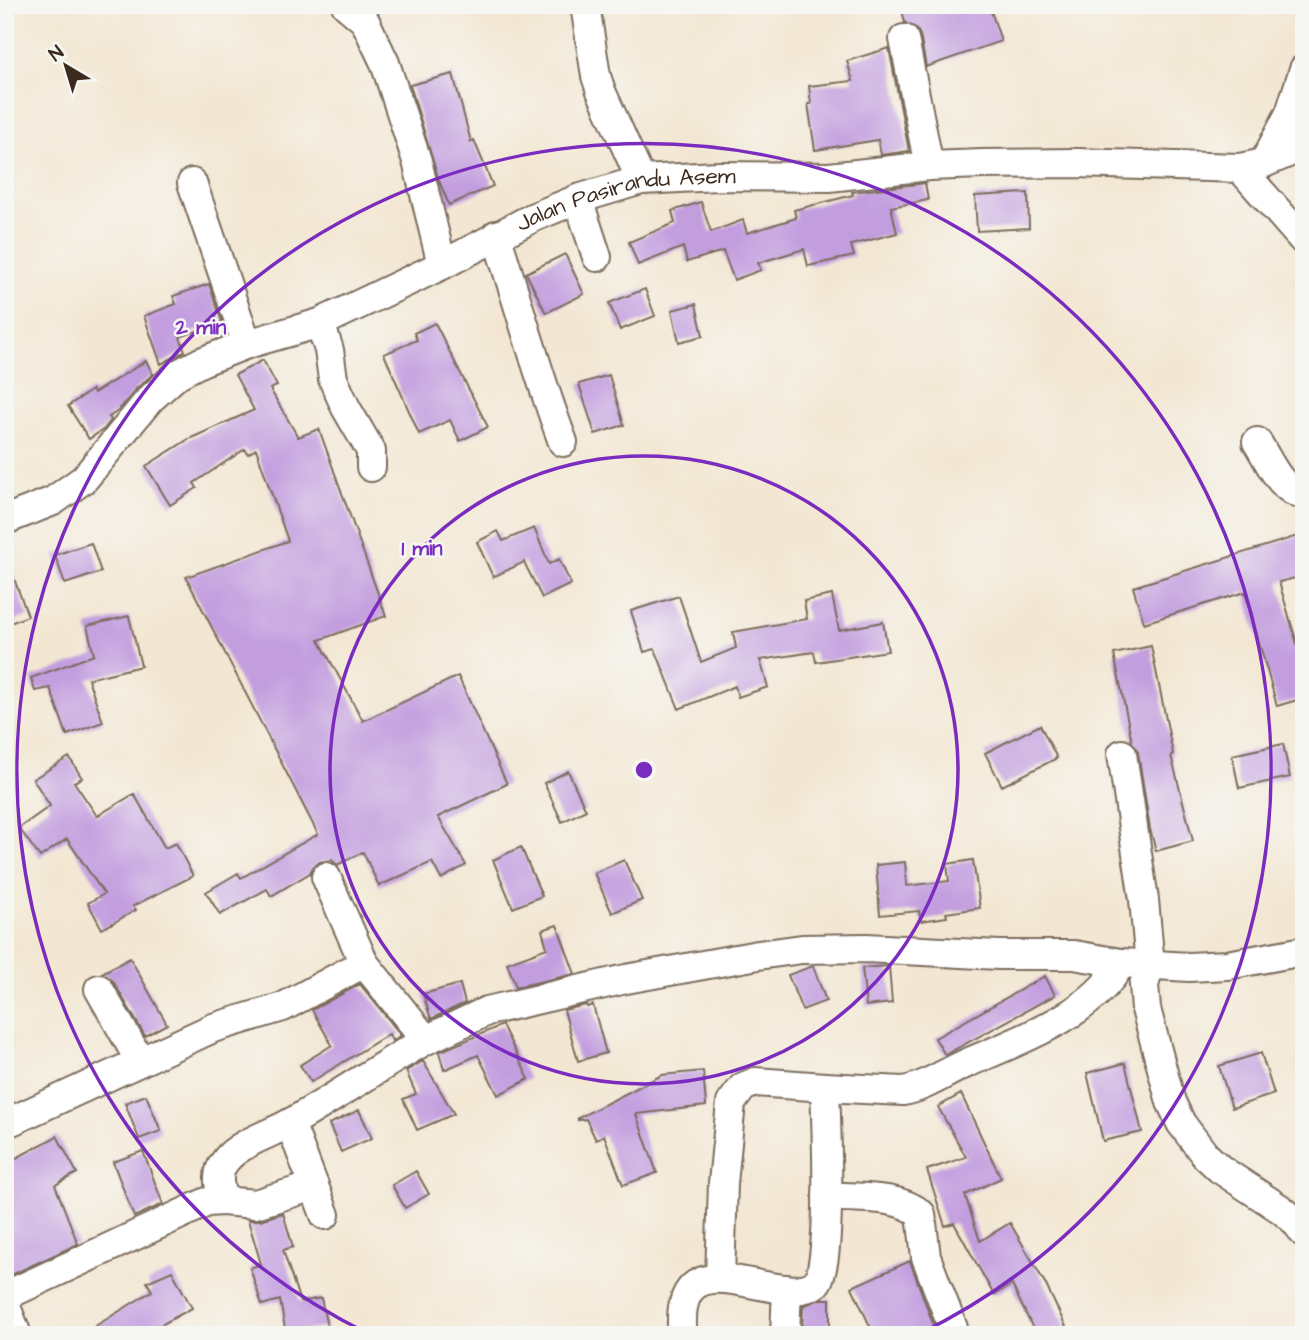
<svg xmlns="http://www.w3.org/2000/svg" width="1309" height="1340" font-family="'Architects Daughter',sans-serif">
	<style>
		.building { fill: #c39edf }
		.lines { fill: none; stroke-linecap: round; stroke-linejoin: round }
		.minor-casing { stroke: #7b6c5d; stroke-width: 32 }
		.minor { stroke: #fff; stroke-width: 28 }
		.ring { fill: none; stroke: #7b2cbf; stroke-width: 3.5 }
		.labels { text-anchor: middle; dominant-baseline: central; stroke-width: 5; stroke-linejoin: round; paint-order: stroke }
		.street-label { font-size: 23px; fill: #3b2a1e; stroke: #f6f6f2 }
		.centre { fill: #7b2cbf; stroke: #f6f6f2; stroke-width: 3.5 }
		.ring-label { font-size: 21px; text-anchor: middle; font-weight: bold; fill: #7b2cbf; stroke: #f6f6f2; stroke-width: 5; stroke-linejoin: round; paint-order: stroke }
	</style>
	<rect width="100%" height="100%" fill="#f6f6f2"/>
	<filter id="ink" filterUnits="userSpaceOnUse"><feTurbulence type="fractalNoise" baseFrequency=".0143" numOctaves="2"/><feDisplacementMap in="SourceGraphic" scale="14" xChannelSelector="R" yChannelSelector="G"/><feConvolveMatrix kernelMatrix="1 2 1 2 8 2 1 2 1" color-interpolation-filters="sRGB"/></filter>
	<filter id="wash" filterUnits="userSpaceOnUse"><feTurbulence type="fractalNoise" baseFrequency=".00686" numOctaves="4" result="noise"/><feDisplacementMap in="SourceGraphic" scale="28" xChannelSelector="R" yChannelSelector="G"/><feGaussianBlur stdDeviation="1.57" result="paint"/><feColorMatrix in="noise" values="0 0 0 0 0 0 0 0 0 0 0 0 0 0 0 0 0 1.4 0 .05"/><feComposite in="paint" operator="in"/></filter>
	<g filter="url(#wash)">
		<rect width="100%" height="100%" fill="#f3e7d3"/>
		<g id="blocks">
			<path class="building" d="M 901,5 L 989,5 L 1001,41 L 926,67 L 920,35 L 916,28 L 905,23 Z
				M 889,48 L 909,151 L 881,155 L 878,140 L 815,150 L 808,104 L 811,104 L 809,86 L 853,81 L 847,61 Z
				M 453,74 L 471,142 L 474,140 L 493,186 L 449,205 L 439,181 L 410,85 Z
				M 925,183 L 928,200 L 891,207 L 897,233 L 851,245 L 854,256 L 808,266 L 804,249 L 758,263 L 761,270 L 734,280 L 723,251 L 687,262 L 683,247 L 638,265 L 629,242 L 675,223 L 672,211 L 701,202 L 711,232 L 743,220 L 747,233 L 796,218 L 794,210 L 853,195 L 852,192 Z
				M 1028,193 L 1029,228 L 977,231 L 975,196 Z
				M 565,254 L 584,294 L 546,313 L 526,273 Z
				M 209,284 L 222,322 L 180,337 L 185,351 L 161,364 L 144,316 L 176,304 L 173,296 Z
				M 645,289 L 655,316 L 620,330 L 609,303 Z
				M 696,304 L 703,336 L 679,342 L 672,310 Z
				M 435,323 L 488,427 L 460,441 L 450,420 L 419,434 L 384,354 L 417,340 L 414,333 Z
				M 263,360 L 277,386 L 270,389 L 298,437 L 319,429 L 386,616 L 319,640 L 363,721 L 458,676 L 507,784 L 438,817 L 466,865 L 441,879 L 432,862 L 379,886 L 363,852 L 337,865 L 332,860 L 320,862 L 313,867 L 310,873 L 271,896 L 267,889 L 220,915 L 206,892 L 238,873 L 241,878 L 318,834 L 186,577 L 288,541 L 256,449 L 248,454 L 245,449 L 194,483 L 197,488 L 170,505 L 146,466 L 189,439 L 254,410 L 235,375 Z
				M 146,361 L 153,374 L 137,388 L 118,411 L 109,417 L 111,420 L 104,429 L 89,439 L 68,406 L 92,390 L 94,393 Z
				M 609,375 L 624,425 L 595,434 L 579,384 Z
				M 534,528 L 549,564 L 559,559 L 571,584 L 542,598 L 524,562 L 493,577 L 477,542 L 498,531 L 503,541 Z
				M 1304,534 L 1304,576 L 1279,582 L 1304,668 L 1304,698 L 1277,706 L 1245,592 L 1144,623 L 1133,587 Z
				M 91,543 L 101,572 L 65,584 L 55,555 Z
				M 7,560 L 28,616 L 5,625 L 5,561 Z
				M 832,595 L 839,630 L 883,622 L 888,651 L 816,662 L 814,652 L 760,660 L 768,687 L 738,697 L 735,686 L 679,709 L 655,649 L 644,652 L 631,611 L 679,596 L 701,662 L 736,648 L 733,632 L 807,619 L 804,601 Z
				M 129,616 L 141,666 L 88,679 L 103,722 L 67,735 L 50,688 L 35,691 L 31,678 L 94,655 L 87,626 Z
				M 1151,646 L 1173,754 L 1171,755 L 1193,841 L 1156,851 L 1150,829 L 1138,752 L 1132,742 L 1114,654 Z
				M 1040,725 L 1057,758 L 1002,786 L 985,753 Z
				M 1283,744 L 1290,777 L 1239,788 L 1232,755 Z
				M 69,757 L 82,778 L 74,782 L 97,816 L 134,794 L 165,848 L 176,843 L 193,876 L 133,906 L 136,910 L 102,929 L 88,903 L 104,894 L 67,839 L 40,857 L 19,828 L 50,806 L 33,779 Z
				M 568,771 L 586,810 L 562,822 L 544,783 Z
				M 521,847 L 542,896 L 513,908 L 493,860 Z
				M 624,860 L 642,900 L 612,913 L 594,873 Z
				M 973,860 L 980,908 L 946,913 L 947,917 L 921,921 L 919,911 L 880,915 L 876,865 L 905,862 L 907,886 L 949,881 L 947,864 Z
				M 557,925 L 575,974 L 516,987 L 507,963 L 547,948 L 542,930 Z
				M 130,958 L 167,1024 L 145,1036 L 113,981 L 102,973 Z
				M 813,966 L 826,1001 L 802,1010 L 788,975 Z
				M 889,966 L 892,1003 L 866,1006 L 862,968 Z
				M 1045,976 L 1055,995 L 945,1055 L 935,1038 Z
				M 360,984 L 401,1035 L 392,1041 L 389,1034 L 311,1082 L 300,1065 L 332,1045 L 312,1010 Z
				M 460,984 L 465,1003 L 431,1019 L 423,994 Z
				M 586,1005 L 587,1007 L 593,1005 L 606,1053 L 578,1061 L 564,1010 Z
				M 502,1025 L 529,1079 L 498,1095 L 478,1055 L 444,1070 L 439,1052 Z
				M 1261,1053 L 1274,1094 L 1232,1108 L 1219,1066 Z
				M 423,1061 L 454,1114 L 417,1130 L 403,1099 L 416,1094 L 406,1071 Z
				M 1125,1063 L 1142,1132 L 1103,1141 L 1087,1073 Z
				M 703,1071 L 706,1106 L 636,1114 L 657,1173 L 623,1185 L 604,1135 L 596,1140 L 586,1119 L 578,1120 L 578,1118 L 662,1075 Z
				M 961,1094 L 1001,1178 L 965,1195 L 980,1241 L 1010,1223 L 1045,1283 L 1070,1335 L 1036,1335 L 1012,1285 L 994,1295 L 954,1223 L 945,1226 L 927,1170 L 966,1157 L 938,1107 Z
				M 146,1095 L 161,1131 L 139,1139 L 125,1103 Z
				M 359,1110 L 372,1138 L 341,1152 L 329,1124 Z
				M 57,1136 L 77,1173 L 55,1185 L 78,1244 L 5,1278 L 5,1164 Z
				M 143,1151 L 163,1204 L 134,1217 L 113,1162 Z
				M 416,1171 L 429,1194 L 405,1208 L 392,1185 Z
				M 283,1213 L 293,1247 L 283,1250 L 300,1302 L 321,1298 L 327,1327 L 286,1334 L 280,1300 L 262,1305 L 250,1268 L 261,1264 L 248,1220 L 260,1220 Z
				M 910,1261 L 936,1332 L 929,1335 L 874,1335 L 852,1287 Z
				M 172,1271 L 192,1308 L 143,1335 L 81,1335 L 152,1291 L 147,1282 Z
				M 820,1299 L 830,1299 L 830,1335 L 802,1335 L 803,1306 Z"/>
		</g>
	</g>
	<g filter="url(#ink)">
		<use href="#blocks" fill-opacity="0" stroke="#7b6c5d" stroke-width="2"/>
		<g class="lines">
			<defs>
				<g id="minor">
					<path d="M 346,5 L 365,21 L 385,63 L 417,161 L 442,265"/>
					<path d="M 585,5 L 596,76 L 601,91 L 641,180"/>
					<path d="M 904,39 L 929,166"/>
					<path d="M 1264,163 L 1290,113 L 1304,69"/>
					<path d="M 1240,168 L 1304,241"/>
					<path d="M 192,183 L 247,344"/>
					<path d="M 578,199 L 597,257"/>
					<path d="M 496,235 C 519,304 537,374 563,442"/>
					<path d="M 320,323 L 329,350 L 333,379 L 346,408 L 371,451 L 371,467"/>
					<path d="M 1257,442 C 1269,460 1280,491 1304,495"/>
					<path id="s1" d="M 5,520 L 53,501 L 84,479 L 150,399 L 178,374 L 201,362 L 247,344 L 320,323 L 442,265 L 534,217 L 578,199 L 641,180 L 718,176 L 829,177 L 929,166 L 982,164 L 1077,163 L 1240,168 L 1264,163 L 1304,146"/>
					<path d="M 1122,754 L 1144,900 L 1150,965 L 1144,985 L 1146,1009 L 1171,1102 L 1181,1123 L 1205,1155 L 1220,1169 L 1282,1210 L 1295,1221 L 1304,1233"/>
					<path d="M 326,877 L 364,963"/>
					<path d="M 99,989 L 140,1061"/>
					<path d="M 825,1087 L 903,1091 C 926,1087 946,1072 967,1063 C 1018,1041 1093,1015 1121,963"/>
					<path d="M 290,1123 L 325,1215"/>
					<path d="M 5,1124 L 213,1028 L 283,1007 L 364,963 L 426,1040 L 487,1011 L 626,979 L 758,955 L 802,949 L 866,948 L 999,955 L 1074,955 L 1121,963 L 1189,967 L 1227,965 L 1304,951"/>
					<path d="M 827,1196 C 857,1199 898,1194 921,1214 L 926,1257 L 953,1328 L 953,1335"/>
					<path d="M 223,1201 L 255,1204 L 314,1186"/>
					<path d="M 5,1296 L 207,1202 L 223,1201 C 219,1186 215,1173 226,1160 C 239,1143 273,1133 292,1122 C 337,1096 381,1066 426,1040"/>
					<path d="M 5,1304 L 17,1335"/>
					<path d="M 682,1335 C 682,1325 681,1312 684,1303 C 699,1247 785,1309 816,1283 C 833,1267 826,1117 825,1087 L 755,1082 L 743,1087 L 731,1103 L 723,1183 L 720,1278"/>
					<path d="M 785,1335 L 787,1289"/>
				</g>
			</defs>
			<use href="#minor" class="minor-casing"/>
			<use href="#minor" class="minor"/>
		</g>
	</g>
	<g class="ring">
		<circle cx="644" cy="770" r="314"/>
		<path d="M369 1334A627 627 0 1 1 919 1334"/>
	</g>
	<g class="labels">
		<g class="street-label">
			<text stroke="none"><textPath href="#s1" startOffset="716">Jalan Pasirandu Asem</textPath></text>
		</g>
	</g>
	<circle cx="644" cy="770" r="10" class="centre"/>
	<g class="ring-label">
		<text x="201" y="334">2 min</text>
		<text x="422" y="555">1 min</text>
	</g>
	<rect width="1309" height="1340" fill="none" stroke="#f6f6f2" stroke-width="28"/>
	<g transform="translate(66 66) rotate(322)" stroke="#f6f6f2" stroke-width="5" paint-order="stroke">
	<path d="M0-5L12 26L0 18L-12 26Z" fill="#3b2a1e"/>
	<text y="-10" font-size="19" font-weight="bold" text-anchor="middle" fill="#3b2a1e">N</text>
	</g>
</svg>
